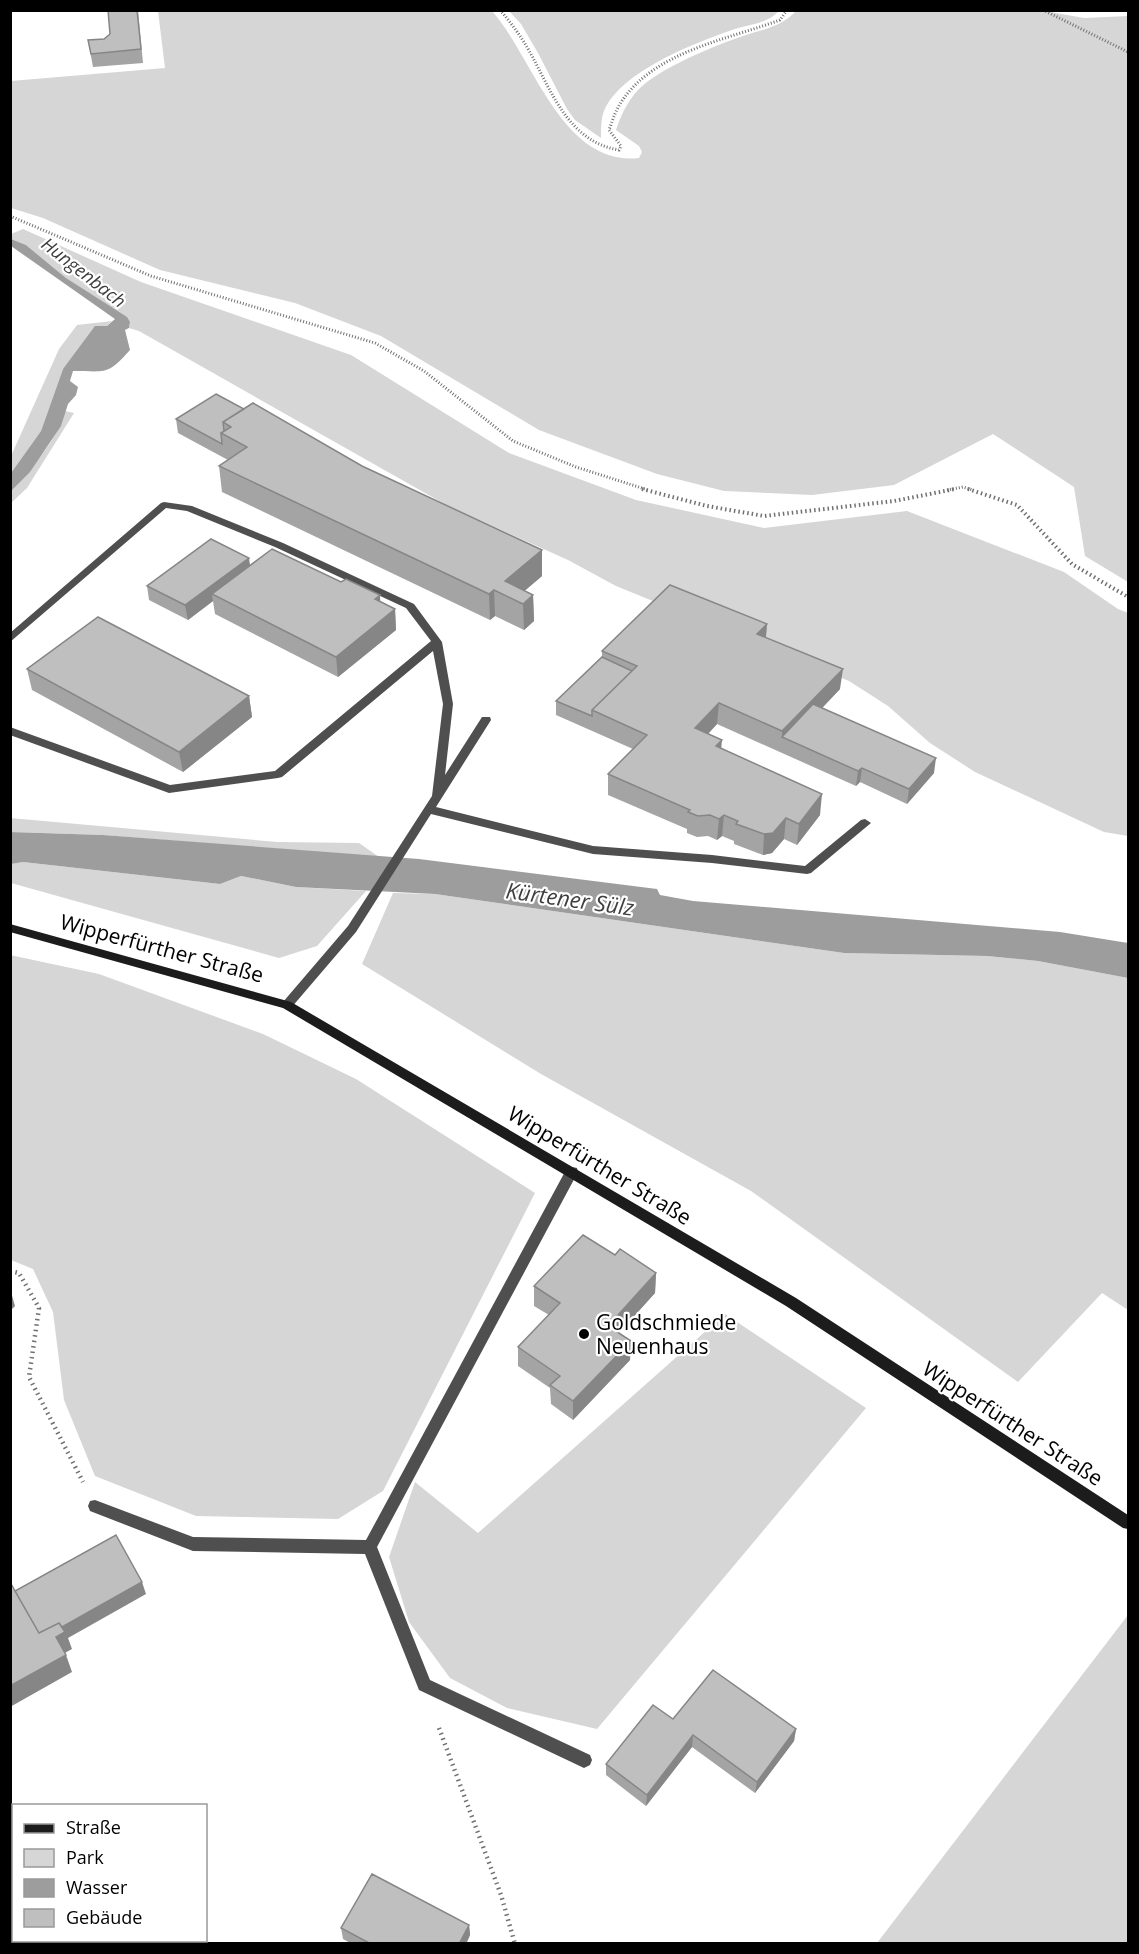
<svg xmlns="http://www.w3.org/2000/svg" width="1139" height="1954" font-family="'Open Sans',sans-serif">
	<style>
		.green { fill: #d6d6d6 }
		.water { fill: #9d9d9d }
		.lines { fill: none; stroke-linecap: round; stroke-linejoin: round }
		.path-far2 { stroke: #717171; stroke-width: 3; stroke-dasharray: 1 2; stroke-linecap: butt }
		.path-far1 { stroke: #717171; stroke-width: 4; stroke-dasharray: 1.5 3; stroke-linecap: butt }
		.path { stroke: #717171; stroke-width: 4.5; stroke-dasharray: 1.5 4; stroke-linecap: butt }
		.service { fill: #4f4f4f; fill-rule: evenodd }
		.secondary { fill: #1c1c1c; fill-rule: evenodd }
		.wall { fill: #a4a4a4 }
		.shaded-wall { fill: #868686 }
		.building { fill: #bfbfbf; stroke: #868686; stroke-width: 1.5 }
		.poi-dot { fill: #000; stroke: #fff; stroke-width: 2 }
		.labels { text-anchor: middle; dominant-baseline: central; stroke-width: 4.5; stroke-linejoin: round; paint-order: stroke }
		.far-water-label { font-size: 18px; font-style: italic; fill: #3e3e3e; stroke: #fff }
		.street-label { font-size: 21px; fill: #000; stroke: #fff }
		.poi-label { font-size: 21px; fill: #000; stroke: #fff; text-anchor: start }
		.water-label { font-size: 22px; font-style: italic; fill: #3e3e3e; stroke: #fff }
	</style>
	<rect width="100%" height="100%" fill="#fff"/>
	<path class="green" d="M 1039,10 L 1084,18 L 1128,16 L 1128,582 L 1085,556 L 1074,487 L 993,434 L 894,485 L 812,495 L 724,491 L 657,474 L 539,430 L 381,336 L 295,303 L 160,270 L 43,218 L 11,208 L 11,81 L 165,68 L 158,11 L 492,11 C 533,57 562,167 639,158 L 642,152 L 639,146 L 616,130 C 621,115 627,102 638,90 C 659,68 714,46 743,36 C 764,29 781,27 796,11 Z
		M 509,11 L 779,11 C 767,24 749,24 732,30 C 695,43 621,71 604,111 C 601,118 601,130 601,138 L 575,120 L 567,109 L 538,53 L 521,24 Z
		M 23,229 L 141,282 L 351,355 L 509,453 L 636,500 L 764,528 L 907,511 L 1064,572 L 1118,609 L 1128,613 L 1128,836 L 1104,832 L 975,772 L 930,743 L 888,706 L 849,681 L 616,586 L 568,560 L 448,506 L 139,331 L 129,328 L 130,322 L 66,278 L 26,245 L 11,239 L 11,234 Z
		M 112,321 L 63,369 L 41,431 L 11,473 L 11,456 L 59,349 L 77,325 Z
		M 65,411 L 74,413 L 27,488 L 11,503 L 11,491 C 32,465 55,445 65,411 Z
		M 10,818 L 277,842 L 359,843 L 379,857 L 103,835 L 11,832 Z
		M 23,862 L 220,884 L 241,876 L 296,887 L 366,891 L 317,946 L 279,958 L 11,883 L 10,864 Z
		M 393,893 L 435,894 L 844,953 L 987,956 L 1038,961 L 1128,978 L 1128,1310 L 1102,1293 L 1018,1382 L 751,1191 L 541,1074 L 362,964 Z
		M 10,955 L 99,974 L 263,1034 L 356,1079 L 535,1193 L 383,1491 L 338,1519 L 196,1516 L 95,1476 L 64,1400 L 53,1312 L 33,1269 L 11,1260 Z
		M 725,1314 L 866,1408 L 597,1729 L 507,1708 L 450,1678 L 409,1622 L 389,1557 L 415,1482 L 478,1533 Z
		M 1128,1615 L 1128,1943 L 877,1943 Z"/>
	<path class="water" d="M 11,239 L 26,245 L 66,278 L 127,317 L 130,322 L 129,328 L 125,330 L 130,350 C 107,376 106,371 73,371 L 70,381 L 78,387 L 76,395 L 68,404 L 61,426 L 30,472 L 11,491 L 11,473 L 41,431 L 63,369 L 95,326 L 107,326 L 115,319 L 11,246 Z
		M 10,832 L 103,835 L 419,859 L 657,889 L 660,895 L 693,901 L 1060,932 L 1128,943 L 1128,978 L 1038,961 L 987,956 L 844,953 L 435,894 L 296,887 L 241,876 L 220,884 L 23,862 L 11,864 Z"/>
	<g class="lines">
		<path class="path-far2" d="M 500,10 C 512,24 523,39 532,56 C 553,95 570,142 619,150 L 621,146 L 609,130 C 612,122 615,112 620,104 C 652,52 726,40 780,20 L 787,10
			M 1043,10 L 1128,52
			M 1079,10 L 1089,10
			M 10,216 L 151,276 L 375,343 L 424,371 L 513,441 L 576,467 L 648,490
			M 947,490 L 963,487 L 973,490"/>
		<path class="path-far1" d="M 642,489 L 707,506 L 764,516 L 894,501 L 955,489
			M 968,489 L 1017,505 L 1072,564 L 1128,597"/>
		<path class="path" d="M 10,1271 L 19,1273 L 39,1308 L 29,1377 L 83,1482
			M 439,1728 L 501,1895 L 515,1944"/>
		<path class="service" d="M 164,502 L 192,506 L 283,543 L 414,604 L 442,642 L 453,704 L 445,775 L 482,717 L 490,717 L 491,720 L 436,807 L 593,846 L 712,855 L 805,866 L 861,820 L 865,819 L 871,823 L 811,873 L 807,874 L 712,863 L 593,854 L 431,814 L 356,932 L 291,1008 L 283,1008 L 281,1005 L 283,1002 L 348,926 L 432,796 L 443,704 L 433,651 L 282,777 L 278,778 L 169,793 L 10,735 L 10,727 L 170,785 L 275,771 L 431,641 L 406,608 L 275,547 L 187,511 L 166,508 L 10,642 L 10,633 L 161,503 Z
			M 572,1167 L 577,1168 L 578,1172 L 377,1547 L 430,1680 L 590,1755 L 592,1760 L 590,1765 L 584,1768 L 419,1690 L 365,1554 L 193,1551 L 90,1511 L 88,1506 L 90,1501 L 95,1500 L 193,1537 L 366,1540 L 567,1168 Z"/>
		<path class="secondary" d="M 10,924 L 291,1002 L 796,1298 L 1128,1515 L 1128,1529 L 1123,1528 L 786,1306 L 283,1008 L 10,932 Z"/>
	</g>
	<path class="wall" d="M 108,10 L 138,10 L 143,63 L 93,67 L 88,40 L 104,39 L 110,34 Z
		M 244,409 L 362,466 L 542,550 L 542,576 L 524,591 L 533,595 L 534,621 L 524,630 L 495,616 L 490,620 L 222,492 L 219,466 L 228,460 L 178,433 L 176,419 Z
		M 250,565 L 380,602 L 395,609 L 396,630 L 338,677 L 215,614 L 213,601 L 188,620 L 149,600 L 147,586 Z
		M 767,624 L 766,638 L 840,689 L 822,708 L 934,773 L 907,804 L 860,782 L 856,786 L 717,724 L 708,734 L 721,748 L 820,815 L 797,845 L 784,839 L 772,853 L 763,855 L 734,844 L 734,841 L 722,836 L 717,840 L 708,836 L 697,837 L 687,833 L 687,829 L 608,795 L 608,774 L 633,749 L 556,715 L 556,701 L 602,657 L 602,651 Z
		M 27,669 L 249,696 L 252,717 L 183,772 L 32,690 Z
		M 615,1255 L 656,1273 L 655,1293 L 619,1333 L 631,1341 L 630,1360 L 573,1420 L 551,1404 L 550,1388 L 518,1366 L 518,1347 L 549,1315 L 534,1306 L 534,1286 Z
		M 673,1719 L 796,1729 L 794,1741 L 755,1793 L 692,1747 L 646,1806 L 606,1775 L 606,1764 Z
		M 469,1925 L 470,1935 L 466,1944 L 352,1944 L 343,1939 L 341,1928 Z"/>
	<path class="shaded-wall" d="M 542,550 L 542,576 L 514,600 L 505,581 Z
		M 249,558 L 251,572 L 212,594 L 213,601 L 188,620 L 185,605 Z
		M 494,590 L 495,616 L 490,620 L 489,594 Z
		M 380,595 L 381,616 L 375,599 Z
		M 533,595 L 534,621 L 524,630 L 523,604 Z
		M 395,609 L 396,630 L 338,677 L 336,657 Z
		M 767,624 L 765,645 L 757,634 Z
		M 843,669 L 840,689 L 791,741 L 782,737 L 782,731 Z
		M 249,696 L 252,717 L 183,772 L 179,752 Z
		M 719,703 L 717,724 L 694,749 L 695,728 Z
		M 722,740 L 720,761 L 716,746 Z
		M 936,758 L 934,773 L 907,804 L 909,789 Z
		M 862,768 L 860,782 L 856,786 L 858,771 Z
		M 822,794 L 820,815 L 797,845 L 799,824 Z
		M 724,815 L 722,836 L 717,840 L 719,819 Z
		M 786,818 L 784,839 L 772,853 L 763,855 L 764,834 Z
		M 656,1273 L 655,1293 L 608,1345 L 608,1326 Z
		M 11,1292 L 15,1306 L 10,1311 L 10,1293 Z
		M 631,1341 L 630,1360 L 573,1420 L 573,1401 Z
		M 142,1582 L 146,1594 L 68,1638 L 72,1649 L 63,1654 L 40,1639 Z
		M 66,1655 L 72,1672 L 10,1707 L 10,1686 Z
		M 796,1729 L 794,1741 L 755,1793 L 757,1782 Z
		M 693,1735 L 692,1747 L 646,1806 L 647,1795 Z
		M 469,1925 L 470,1935 L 466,1944 L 459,1944 Z"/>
	<path class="building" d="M 108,10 L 137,10 L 141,49 L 91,54 L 88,40 L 104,39 L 110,34 Z
		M 216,394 L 244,409 L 223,422 L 224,431 L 221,433 L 222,444 L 176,419 Z
		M 253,403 L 362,466 L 542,550 L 505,581 L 533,595 L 523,604 L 494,590 L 489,594 L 219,466 L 247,447 L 221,433 L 231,427 L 223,422 Z
		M 211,539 L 249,558 L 185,605 L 147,586 Z
		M 272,549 L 341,582 L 346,579 L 380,595 L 375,599 L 395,609 L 336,657 L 212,594 Z
		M 670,585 L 767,624 L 757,634 L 843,669 L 782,731 L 719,703 L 695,728 L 722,740 L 716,746 L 822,794 L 799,824 L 786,818 L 773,833 L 764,834 L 736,824 L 738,821 L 724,815 L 719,819 L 710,815 L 698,816 L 688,812 L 690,810 L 608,774 L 647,735 L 592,710 L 637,666 L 602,651 Z
		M 98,617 L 249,696 L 179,752 L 27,669 Z
		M 602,657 L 632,671 L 592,710 L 592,716 L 556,701 Z
		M 813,704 L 936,758 L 909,789 L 862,768 L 858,771 L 782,737 Z
		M 583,1235 L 615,1255 L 620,1249 L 656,1273 L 608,1326 L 631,1341 L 573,1401 L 550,1385 L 560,1376 L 518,1347 L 560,1303 L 534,1286 Z
		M 116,1535 L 142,1582 L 62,1627 L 59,1623 L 39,1633 L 15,1591 Z
		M 10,1582 L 39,1633 L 59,1623 L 65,1632 L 56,1637 L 66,1655 L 10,1686 Z
		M 713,1670 L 796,1729 L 757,1782 L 693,1735 L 647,1795 L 606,1764 L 653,1705 L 673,1719 Z
		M 372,1874 L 469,1925 L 459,1944 L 371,1944 L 341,1928 Z"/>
	<circle class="poi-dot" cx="584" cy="1334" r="6"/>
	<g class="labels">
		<g class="far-water-label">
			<text transform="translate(84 272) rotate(38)">Hungenbach</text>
		</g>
		<g class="street-label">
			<text transform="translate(162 948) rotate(15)">Wipperfürther Straße</text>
			<text transform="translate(600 1165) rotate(31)">Wipperfürther Straße</text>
			<text transform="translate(1013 1423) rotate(33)">Wipperfürther Straße</text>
		</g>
		<g class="poi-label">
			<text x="596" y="1322">Goldschmiede<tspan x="596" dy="24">Neuenhaus</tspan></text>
		</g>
		<g class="water-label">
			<text transform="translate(570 898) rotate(8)">Kürtener Sülz</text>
		</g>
	</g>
	<rect width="1139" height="1954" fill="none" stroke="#000000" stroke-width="24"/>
	<rect x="12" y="1804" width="195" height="138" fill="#ffffff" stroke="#999999" stroke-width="1.5"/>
	<rect x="24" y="1824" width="30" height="9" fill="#1c1c1c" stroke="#999999" stroke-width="1.5"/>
	<text x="66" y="1834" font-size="18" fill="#000000">Straße</text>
	<rect x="24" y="1849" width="30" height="18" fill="#d6d6d6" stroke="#999999" stroke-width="1.5"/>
	<text x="66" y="1864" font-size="18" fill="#000000">Park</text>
	<rect x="24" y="1879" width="30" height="18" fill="#9d9d9d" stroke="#999999" stroke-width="1.5"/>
	<text x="66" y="1894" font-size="18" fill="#000000">Wasser</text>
	<rect x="24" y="1909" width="30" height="18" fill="#bfbfbf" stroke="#999999" stroke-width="1.5"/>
	<text x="66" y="1924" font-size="18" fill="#000000">Gebäude</text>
</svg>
